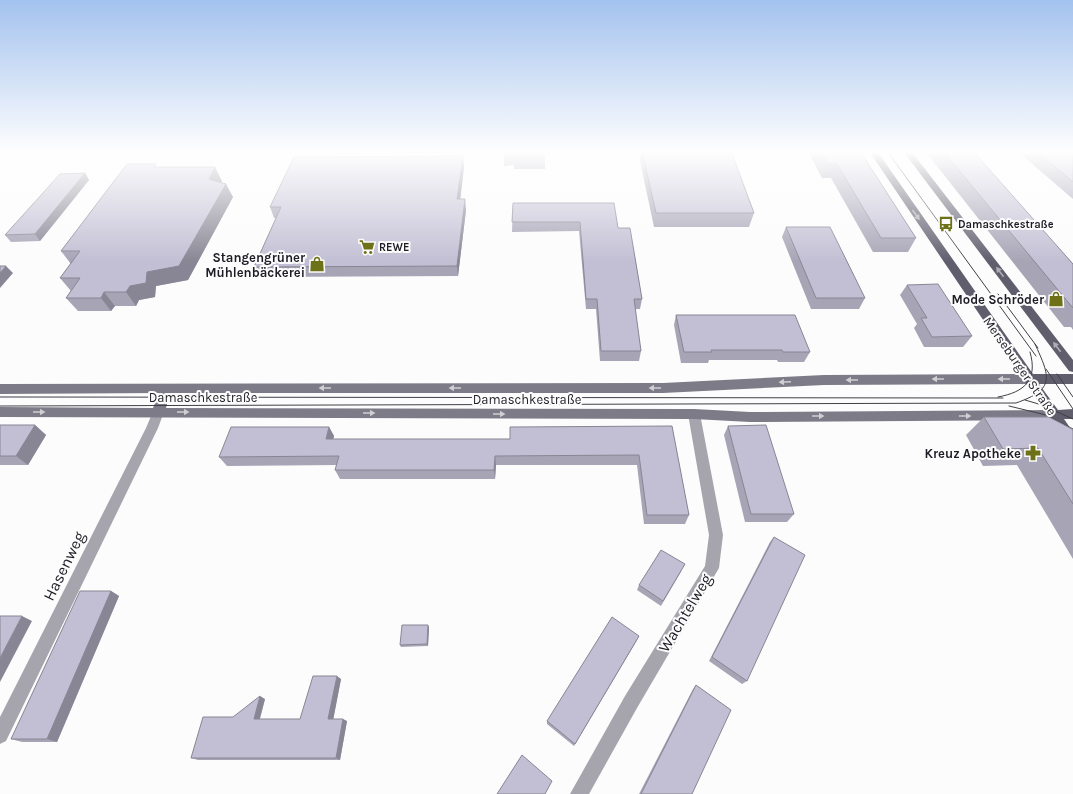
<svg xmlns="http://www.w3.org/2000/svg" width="1073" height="794" font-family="Karla,sans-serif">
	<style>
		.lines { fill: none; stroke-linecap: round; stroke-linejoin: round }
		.street { fill: #a6a5ae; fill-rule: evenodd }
		.secondary { fill: #7d7b88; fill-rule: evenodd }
		.primary { fill: #605e6d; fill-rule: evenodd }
		.tram { stroke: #403f46; stroke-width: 1 }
		.wall { fill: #a7a4b6 }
		.shaded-wall { fill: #888694 }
		.building { fill: #c2bfd4; stroke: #888694 }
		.oneway { fill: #aeadb4 }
		.oneway2 { fill: #d0cfd3 }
		.labels { text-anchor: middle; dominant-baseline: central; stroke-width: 4; stroke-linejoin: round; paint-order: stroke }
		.far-poi-label { font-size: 11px; font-weight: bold; fill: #1e1d25; stroke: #fcfcfc; text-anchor: start }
		.poi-label { font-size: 13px; font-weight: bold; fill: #1e1d25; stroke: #fcfcfc; text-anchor: end }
		.street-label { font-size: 13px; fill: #1e1d25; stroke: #fcfcfc }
		.near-street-label { font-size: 16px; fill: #1e1d25; stroke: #fcfcfc }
	</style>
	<rect width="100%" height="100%" fill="#fcfcfc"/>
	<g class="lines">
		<path class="street" d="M 158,407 L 162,409 L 164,412 L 158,428 L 6,741 L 0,744 L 0,717 L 146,428 L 154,409 Z
			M 694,409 L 698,411 L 700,414 L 723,535 L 719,568 L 637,708 L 589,794 L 570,794 L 625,696 L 705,566 L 709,535 L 688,414 L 690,411 Z"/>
		<path class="secondary" d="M 1030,374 L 1034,376 L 1036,379 L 1034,382 L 1030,384 L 824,385 L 663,393 L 170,393 L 166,408 L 694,409 L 750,412 L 1054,410 L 1058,411 L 1060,415 L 1058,419 L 1054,420 L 750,422 L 694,419 L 0,417 L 0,407 L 153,408 L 159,393 L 0,394 L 0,384 L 663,383 L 824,375 Z"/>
		<path class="primary" d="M 869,151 L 877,151 L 1033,374 L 1073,374 L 1073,384 L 1039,384 L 1058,410 L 1073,409 L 1073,419 L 1064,419 L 1073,432 L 1073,447 L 1069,446 L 1050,419 Z
			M 903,151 L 911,151 L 1073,360 L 1073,372 L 1069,371 Z"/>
		<path class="tram" d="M 887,151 L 1036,356
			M 998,294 L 1038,348
			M 1046,369 L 1073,409
			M 1057,374 L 1073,397
			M 0,397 L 1003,398
			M 998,397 C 1025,392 1038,380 1030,352
			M 1025,400 L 1042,405 L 1073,419
			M 0,406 L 1016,403 C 1056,389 1050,377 1035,344
			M 1009,406 L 1046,415 L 1073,429"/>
	</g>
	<path class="wall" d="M 504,151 L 612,151 L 611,153 L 545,153 L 545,169 L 514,169 L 514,165 L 504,166 Z
		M 641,151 L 731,151 L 754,213 L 749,227 L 654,227 L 640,161 Z
		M 744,151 L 778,151 L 778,152 L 744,152 Z
		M 808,151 L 860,151 L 916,238 L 908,252 L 873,252 L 831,178 L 822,178 Z
		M 925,151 L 973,151 L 1073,264 L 1073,330 L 1071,327 L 1064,327 Z
		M 1017,151 L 1073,151 L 1073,199 Z
		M 157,167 L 222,181 L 221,182 L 233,197 L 188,280 L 156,286 L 155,297 L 139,300 L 136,306 L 115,306 L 111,311 L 78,311 L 66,298 L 71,291 L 60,278 L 71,264 L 61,251 Z
		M 464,167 L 460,199 L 466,210 L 458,276 L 259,277 L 254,267 L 276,218 L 274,218 L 270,207 Z
		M 85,173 L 89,180 L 40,241 L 11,242 L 5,235 Z
		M 513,203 L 618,228 L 642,299 L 640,309 L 635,309 L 641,351 L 639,361 L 600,361 L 596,309 L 586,309 L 579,231 L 512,232 Z
		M 786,227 L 865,298 L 859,309 L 811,309 L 782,237 Z
		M 907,285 L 972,336 L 963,347 L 924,347 L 914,328 L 917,324 L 900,295 Z
		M 676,315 L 810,352 L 804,362 L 778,362 L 777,360 L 709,360 L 708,363 L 681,363 L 674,325 Z
		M 984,417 L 1073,431 L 1073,559 L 1017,465 L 983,466 L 966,435 Z
		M 0,425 L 35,425 L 46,435 L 28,465 L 0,465 Z
		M 672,426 L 689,515 L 685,524 L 644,524 L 637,465 L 496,465 L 495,479 L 340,479 L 335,470 L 337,465 L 227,466 L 219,457 L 329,427 L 334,436 L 333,439 L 510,439 Z
		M 728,426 L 794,514 L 787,522 L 745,522 L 724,435 Z
		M 774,537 L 747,681 L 742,684 L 709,661 L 770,542 Z
		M 682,570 L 661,606 L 637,590 L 639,585 Z
		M 111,591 L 119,596 L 57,742 L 22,742 L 11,739 Z
		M 429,627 L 428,646 L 401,647 L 400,645 Z
		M 637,640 L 574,746 L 547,724 L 547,721 Z
		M 341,679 L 333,719 L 347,721 L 340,760 L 198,760 L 191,758 L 265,699 L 260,719 L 300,719 Z
		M 696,685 L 692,794 L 639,794 L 693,689 Z"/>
	<path class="shaded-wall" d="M 463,156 L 464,167 L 459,210 L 457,199 Z
		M 215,167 L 222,181 L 215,192 L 209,179 Z
		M 85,173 L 89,180 L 40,241 L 35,234 Z
		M 226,184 L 233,197 L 188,280 L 156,286 L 155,297 L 139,300 L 136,306 L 126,292 L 130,286 L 147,272 Z
		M 465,199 L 466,210 L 458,276 L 457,266 Z
		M 6,266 L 13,273 L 0,288 L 0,273 Z
		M 104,292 L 115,306 L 111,311 L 101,298 Z
		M 35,425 L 46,435 L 28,465 L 16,456 Z
		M 329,427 L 334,436 L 331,449 L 326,439 Z
		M 495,456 L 496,465 L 495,479 L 494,470 Z
		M 111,591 L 119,596 L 57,742 L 47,739 Z
		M 22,616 L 32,621 L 0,682 L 0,658 Z
		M 428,625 L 429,627 L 428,646 L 427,644 Z
		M 639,636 L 637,640 L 574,746 L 575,744 Z
		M 337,676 L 341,679 L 333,721 L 328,719 Z
		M 260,696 L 265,699 L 259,721 L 254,719 Z
		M 343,719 L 347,721 L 340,760 L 336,758 Z"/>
	<path class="building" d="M 642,151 L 731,151 L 754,213 L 656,213 Z
		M 820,151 L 860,151 L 916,238 L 881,238 L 837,164 L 828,164 Z
		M 943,151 L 973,151 L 1073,264 L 1073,308 Z
		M 1036,151 L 1073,151 L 1073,182 Z
		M 463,156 L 457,199 L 465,199 L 457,266 L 254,267 L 281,207 L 270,207 L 294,157 Z
		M 127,164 L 156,164 L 154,167 L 215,167 L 209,179 L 226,184 L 179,266 L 147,272 L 146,283 L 130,286 L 126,292 L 104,292 L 101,298 L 66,298 L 80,278 L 60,278 L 80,251 L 61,251 Z
		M 85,173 L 35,234 L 5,235 L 60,174 Z
		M 513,203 L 614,203 L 618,228 L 630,228 L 642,299 L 634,299 L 641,351 L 601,351 L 597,299 L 586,299 L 580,222 L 512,222 Z
		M 786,227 L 830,227 L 865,298 L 816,298 Z
		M 0,266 L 6,266 L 0,273 Z
		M 938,284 L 972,336 L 932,337 L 921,318 L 927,318 L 907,285 Z
		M 676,315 L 795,315 L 810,352 L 783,352 L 782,350 L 711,350 L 712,352 L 684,352 Z
		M 984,417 L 1049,417 L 1072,429 L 1073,431 L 1073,504 L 1038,448 L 1003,449 Z
		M 0,425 L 35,425 L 16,456 L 0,456 Z
		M 766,425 L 794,514 L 751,514 L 728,426 Z
		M 672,426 L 689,515 L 647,515 L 639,455 L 495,456 L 494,470 L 335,470 L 339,456 L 219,457 L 231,427 L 329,427 L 326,439 L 510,439 L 510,427 Z
		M 774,537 L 805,555 L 747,681 L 712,657 Z
		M 661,550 L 685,564 L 663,601 L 639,585 Z
		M 80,591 L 111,591 L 47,739 L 11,739 Z
		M 0,616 L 22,616 L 0,658 Z
		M 612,617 L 639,636 L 575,744 L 547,721 Z
		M 402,625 L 428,625 L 427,644 L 400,645 Z
		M 313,676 L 337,676 L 328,719 L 343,719 L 336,758 L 191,758 L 203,717 L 233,717 L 260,696 L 254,719 L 300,719 Z
		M 696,685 L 731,710 L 692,794 L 641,794 Z
		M 522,755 L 552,781 L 545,794 L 497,794 Z"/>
	<defs><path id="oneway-solid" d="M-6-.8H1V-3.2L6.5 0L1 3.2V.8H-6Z"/></defs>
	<g class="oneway">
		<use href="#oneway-solid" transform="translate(916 215) rotate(55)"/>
		<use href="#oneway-solid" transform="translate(1000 272) rotate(-127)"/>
		<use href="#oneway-solid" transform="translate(1057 347) rotate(-127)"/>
	</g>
	<g class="oneway2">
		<use href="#oneway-solid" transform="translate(938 379) rotate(180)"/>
		<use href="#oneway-solid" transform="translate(1004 379) rotate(180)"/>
		<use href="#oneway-solid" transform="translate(852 380) rotate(180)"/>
		<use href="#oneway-solid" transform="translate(785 382) rotate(177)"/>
		<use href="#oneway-solid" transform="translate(325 388) rotate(180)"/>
		<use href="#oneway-solid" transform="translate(455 388) rotate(180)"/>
		<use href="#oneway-solid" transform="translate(655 388) rotate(180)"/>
		<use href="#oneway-solid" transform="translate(39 412)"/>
		<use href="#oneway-solid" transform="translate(183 412)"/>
		<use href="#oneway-solid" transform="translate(369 413)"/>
		<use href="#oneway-solid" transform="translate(499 414)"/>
		<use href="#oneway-solid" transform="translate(818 416)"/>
		<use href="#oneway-solid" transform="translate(965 416)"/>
	</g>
	<linearGradient id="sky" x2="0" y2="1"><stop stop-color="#a3c2ee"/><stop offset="0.58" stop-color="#fefefe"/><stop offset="1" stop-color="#fefefe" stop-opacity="0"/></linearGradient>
	<rect width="1073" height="262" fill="url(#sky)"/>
	<defs>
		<symbol id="bus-bare" viewBox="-9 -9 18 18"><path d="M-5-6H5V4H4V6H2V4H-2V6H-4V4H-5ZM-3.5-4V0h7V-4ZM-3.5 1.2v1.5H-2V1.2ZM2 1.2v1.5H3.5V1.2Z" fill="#6d7117" stroke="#fcfcfc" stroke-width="2.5" paint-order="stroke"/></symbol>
		<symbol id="supermarket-bare" viewBox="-9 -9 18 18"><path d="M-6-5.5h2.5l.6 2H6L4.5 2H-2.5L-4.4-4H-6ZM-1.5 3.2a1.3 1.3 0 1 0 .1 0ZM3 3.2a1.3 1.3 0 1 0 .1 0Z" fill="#6d7117" stroke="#fcfcfc" stroke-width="2.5" paint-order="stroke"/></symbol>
		<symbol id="shop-bare" viewBox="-9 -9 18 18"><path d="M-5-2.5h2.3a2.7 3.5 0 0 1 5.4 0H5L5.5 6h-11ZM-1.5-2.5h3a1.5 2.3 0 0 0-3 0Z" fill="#6d7117" stroke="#fcfcfc" stroke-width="2.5" paint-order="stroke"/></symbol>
		<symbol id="pharmacy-bare" viewBox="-9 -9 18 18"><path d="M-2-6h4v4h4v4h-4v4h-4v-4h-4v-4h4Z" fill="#6d7117" stroke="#fcfcfc" stroke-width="2.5" paint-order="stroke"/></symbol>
	</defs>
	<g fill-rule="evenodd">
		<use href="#bus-bare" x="935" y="213" width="22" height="22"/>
		<use href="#supermarket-bare" x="356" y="236" width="22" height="22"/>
		<use href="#shop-bare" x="306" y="253" width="22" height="22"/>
		<use href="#shop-bare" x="1045" y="288" width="22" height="22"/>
		<use href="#pharmacy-bare" x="1022" y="442" width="22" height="22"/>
	</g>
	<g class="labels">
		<g class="far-poi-label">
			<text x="958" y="224">Damaschkestraße</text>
			<text x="379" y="247">REWE</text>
		</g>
		<g class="poi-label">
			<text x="305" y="257">Stangengrüner<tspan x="305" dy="15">Mühlenbäckerei</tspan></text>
			<text x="1044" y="299">Mode Schröder</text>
			<text x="1021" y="453">Kreuz Apotheke</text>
		</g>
		<g class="street-label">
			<text transform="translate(1020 366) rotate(55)">Merseburger Straße</text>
			<text x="203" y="397">Damaschkestraße</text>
			<text x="527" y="399">Damaschkestraße</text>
		</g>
		<g class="near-street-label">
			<text transform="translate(64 566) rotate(-64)">Hasenweg</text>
			<text transform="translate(685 613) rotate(-59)">Wachtelweg</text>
		</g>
	</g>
</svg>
